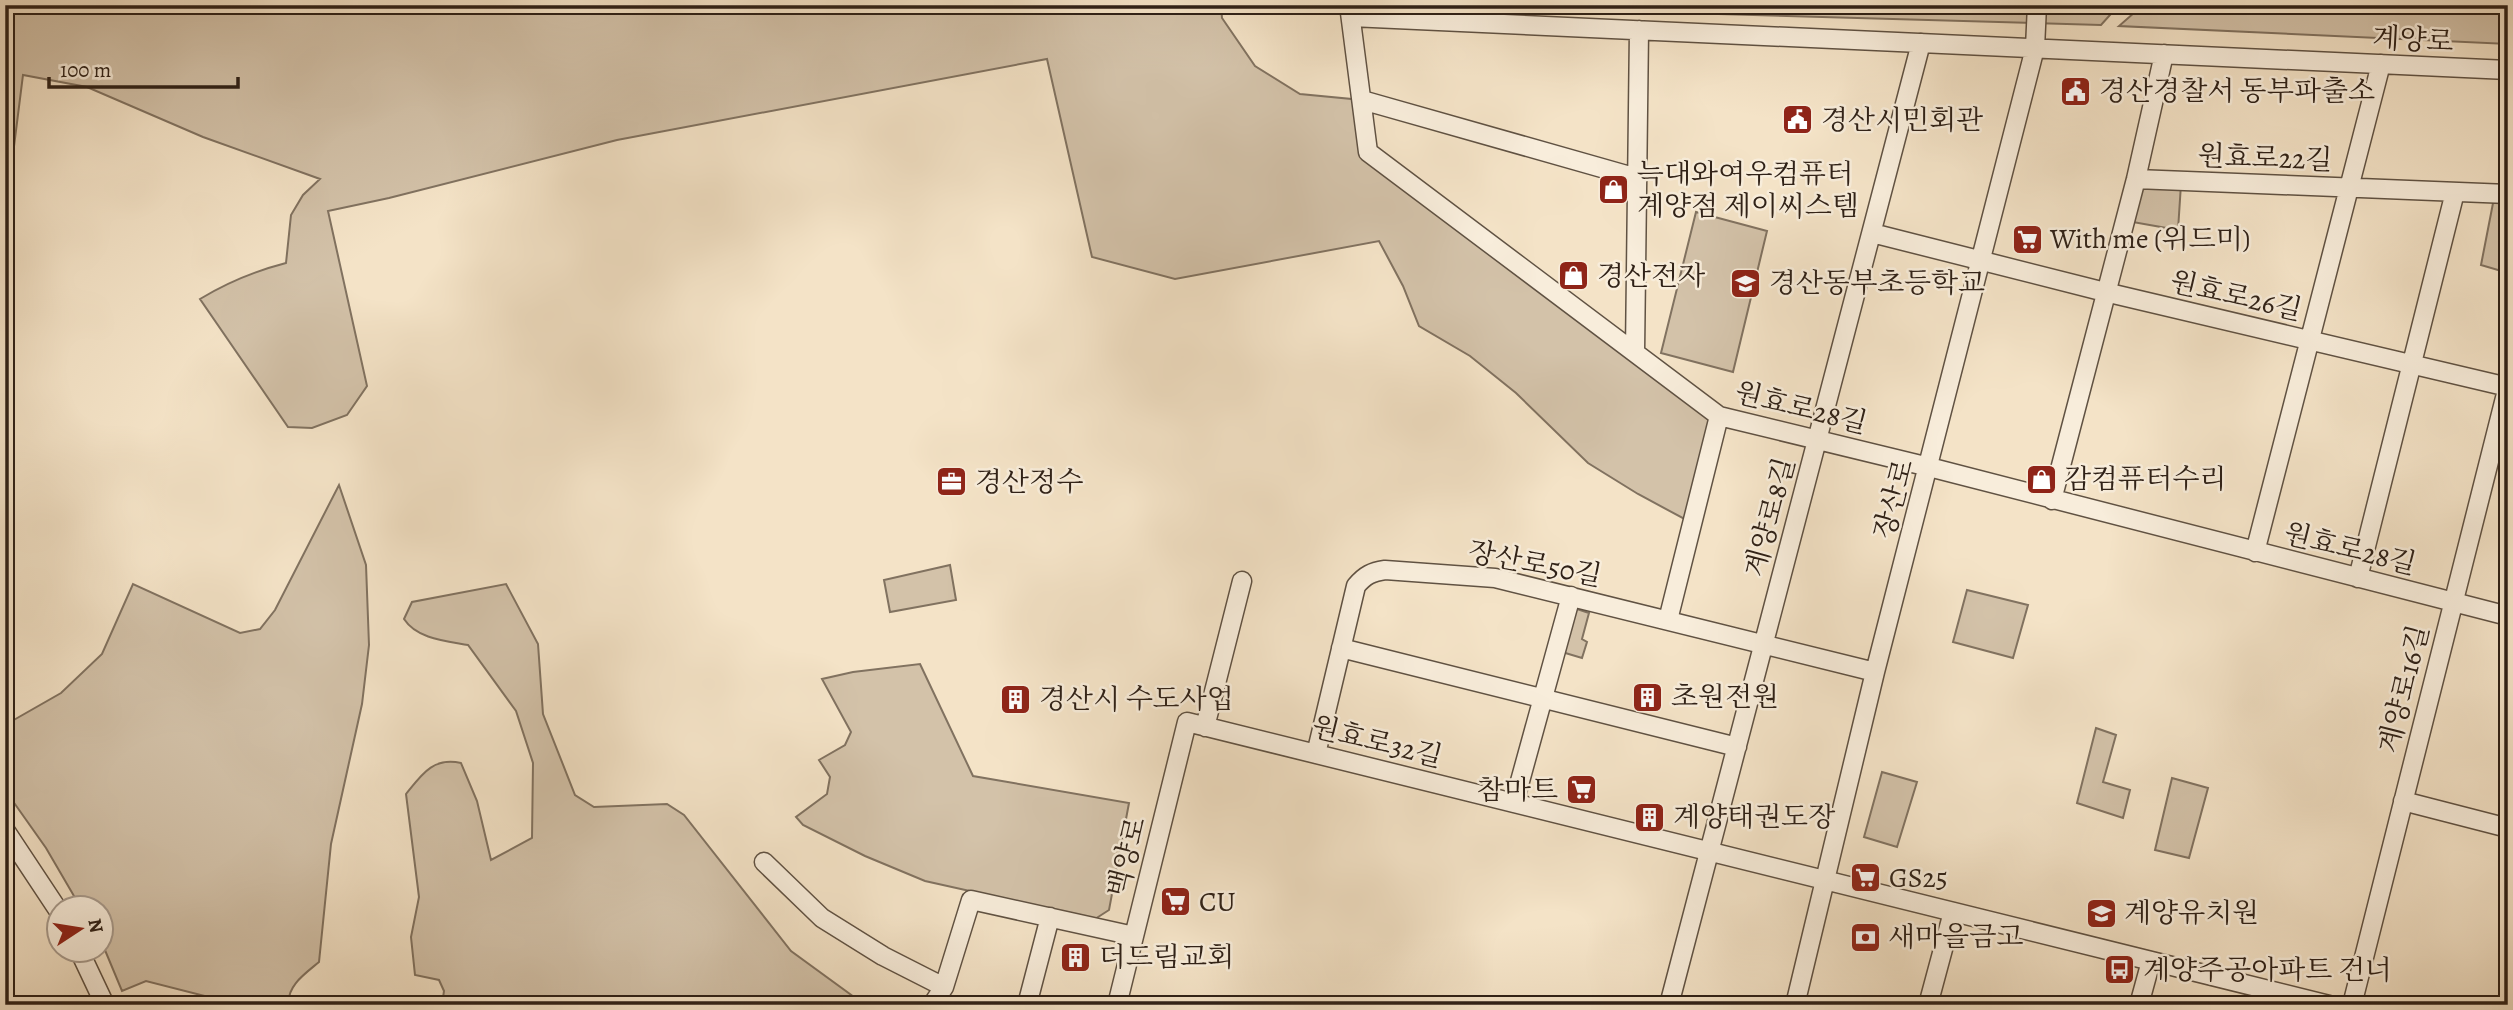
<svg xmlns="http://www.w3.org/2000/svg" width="2513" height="1010" font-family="Alegreya,'Noto Serif KR',serif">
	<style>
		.green { fill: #d3c2a9; stroke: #817260; stroke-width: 2 }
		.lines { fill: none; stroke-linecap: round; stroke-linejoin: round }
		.minor-casing { stroke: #605243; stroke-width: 21 }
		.minor { stroke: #f8eddb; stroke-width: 18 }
		.labels { text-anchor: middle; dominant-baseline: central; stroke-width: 5; stroke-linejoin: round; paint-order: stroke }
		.street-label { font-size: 28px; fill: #2f2117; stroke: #f8eddb }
		.poi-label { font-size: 28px; fill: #2f2117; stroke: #f8eddb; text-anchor: start }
	</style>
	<rect width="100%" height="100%" fill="#f4e3c7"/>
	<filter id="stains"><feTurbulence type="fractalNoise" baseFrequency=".00286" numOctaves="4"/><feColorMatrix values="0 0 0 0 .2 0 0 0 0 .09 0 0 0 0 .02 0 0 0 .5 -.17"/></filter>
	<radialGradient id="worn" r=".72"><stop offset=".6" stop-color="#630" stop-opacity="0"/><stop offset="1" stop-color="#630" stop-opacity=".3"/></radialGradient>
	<path class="green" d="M 5,5 L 1221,5 L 1222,18 L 1255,66 L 1300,94 L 1362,100 L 1369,153 L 1719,416 L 1692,523 L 1638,494 L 1588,463 L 1516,393 L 1470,356 L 1419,326 L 1403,286 L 1379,241 L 1175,279 L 1092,257 L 1047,59 L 617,140 L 389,198 L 328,211 L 367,386 L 347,415 L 312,428 L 288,427 L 200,299 C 228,282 255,271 286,263 L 291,215 L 303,195 L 320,179 L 203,137 L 87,87 L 23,75 L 5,218 Z
		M 1403,5 L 2119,5 L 2101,25 Z
		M 2143,5 L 2259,5 L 2265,9 L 2393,14 L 2445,5 L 2508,5 L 2508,44 L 2119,26 Z
		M 2138,181 L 2181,184 L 2178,230 L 2127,221 Z
		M 2494,198 L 2508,198 L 2508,273 L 2481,265 Z
		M 1696,212 L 1767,231 L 1733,372 L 1661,353 Z
		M 339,485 L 366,565 L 369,645 L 362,704 L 331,844 L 319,962 C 306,973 286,986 289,1005 L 240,1005 L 146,981 L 122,991 L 102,943 L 102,908 L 81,908 L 46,848 L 5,790 L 5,725 L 61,693 L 102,654 L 133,584 L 240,633 L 260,629 L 275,610 Z
		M 950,565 L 956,600 L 890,612 L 884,580 Z
		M 506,584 L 538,644 L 543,714 L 575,795 L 594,807 L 667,804 L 684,815 L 791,951 L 865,1005 L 442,1005 L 444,991 L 439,980 L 415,975 L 411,937 L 419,897 L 406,794 C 422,774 433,757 461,763 L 477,801 L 491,860 L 532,838 L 533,763 L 516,711 L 468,645 C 446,641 417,639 404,619 L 412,602 Z
		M 1967,590 L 2028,605 L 2013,658 L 1953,642 Z
		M 1574,608 L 1589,613 L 1582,639 L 1587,642 L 1582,658 L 1562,652 Z
		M 920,664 L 973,776 L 1129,803 L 1109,910 L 1095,919 L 925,881 L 865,856 L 803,825 L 796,817 L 827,794 L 830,777 L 819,760 L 845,745 L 851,732 L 822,679 L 853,672 Z
		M 2096,728 L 2116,735 L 2103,782 L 2130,790 L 2123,818 L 2077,803 Z
		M 1882,772 L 1917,782 L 1897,847 L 1864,837 Z
		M 2172,778 L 2208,788 L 2189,858 L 2155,850 Z"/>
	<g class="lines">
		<defs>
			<path id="minor" d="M 1349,5 L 1368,152 L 1719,416 L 1929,467 L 2508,616
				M 1351,17 L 2508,70
				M 1362,100 L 1637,178
				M 2136,179 L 2508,194
				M 1872,233 L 2105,292 L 2508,387
				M 1635,352 L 1639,30
				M 2052,500 L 2136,179 L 2164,54
				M 2255,552 L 2381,64
				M 2358,578 L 2455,192
				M 1668,620 L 1719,416
				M 1341,648 L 1737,747
				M 1205,727 L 1242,581
				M 1316,754 L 1356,586 C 1365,575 1372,572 1385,570 L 1495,578 L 1875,672
				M 2403,801 L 2508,828
				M 1514,803 L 1571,596
				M 5,830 L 60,913
				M 764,862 L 822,918 L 883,956 L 944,987
				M 79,950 L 105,1005
				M 932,1005 L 944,987 L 971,900 L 1134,936
				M 1027,1005 L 1050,917
				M 1117,1005 L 1187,722 L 2329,1005
				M 1669,1005 L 1921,43
				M 1795,1005 L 1875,672 L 2035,48 L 2037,5
				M 1928,1005 L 1953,912
				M 2139,1005 L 2151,961
				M 2352,1005 L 2508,386"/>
		</defs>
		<use href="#minor" class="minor-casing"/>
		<use href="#minor" class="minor"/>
	</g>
	<defs>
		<symbol id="civic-square" viewBox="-11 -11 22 22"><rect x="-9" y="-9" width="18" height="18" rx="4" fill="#8f2418" stroke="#f8eddb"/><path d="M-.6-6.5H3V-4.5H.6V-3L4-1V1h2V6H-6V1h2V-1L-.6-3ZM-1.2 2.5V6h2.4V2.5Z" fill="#fff"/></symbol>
		<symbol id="shop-square" viewBox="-11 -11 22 22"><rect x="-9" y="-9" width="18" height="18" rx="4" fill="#8f2418" stroke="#f8eddb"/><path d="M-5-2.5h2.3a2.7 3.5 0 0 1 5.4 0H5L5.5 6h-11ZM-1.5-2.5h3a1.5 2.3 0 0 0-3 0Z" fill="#fff"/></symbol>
		<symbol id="supermarket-square" viewBox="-11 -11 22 22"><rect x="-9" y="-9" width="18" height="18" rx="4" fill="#8f2418" stroke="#f8eddb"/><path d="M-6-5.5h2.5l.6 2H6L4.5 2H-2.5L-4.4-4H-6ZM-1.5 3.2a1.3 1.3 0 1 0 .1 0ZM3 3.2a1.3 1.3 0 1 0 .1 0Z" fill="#fff"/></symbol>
		<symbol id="school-square" viewBox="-11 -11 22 22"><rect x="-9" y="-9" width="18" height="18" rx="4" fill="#8f2418" stroke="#f8eddb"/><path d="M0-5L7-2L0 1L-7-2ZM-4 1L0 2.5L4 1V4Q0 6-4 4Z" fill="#fff"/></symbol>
		<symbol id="office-square" viewBox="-11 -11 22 22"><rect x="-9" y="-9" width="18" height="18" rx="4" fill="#8f2418" stroke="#f8eddb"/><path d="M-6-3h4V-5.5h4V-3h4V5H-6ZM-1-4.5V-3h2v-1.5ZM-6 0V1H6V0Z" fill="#fff"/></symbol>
		<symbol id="building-square" viewBox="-11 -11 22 22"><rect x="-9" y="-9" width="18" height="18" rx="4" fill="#8f2418" stroke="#f8eddb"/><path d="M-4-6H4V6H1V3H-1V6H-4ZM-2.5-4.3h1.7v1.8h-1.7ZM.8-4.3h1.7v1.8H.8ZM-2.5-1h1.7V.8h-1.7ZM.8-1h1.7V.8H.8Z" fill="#fff"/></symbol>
		<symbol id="bank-square" viewBox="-11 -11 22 22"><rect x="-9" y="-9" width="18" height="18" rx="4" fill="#8f2418" stroke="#f8eddb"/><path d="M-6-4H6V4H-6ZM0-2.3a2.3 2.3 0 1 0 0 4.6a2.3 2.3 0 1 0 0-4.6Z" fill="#fff"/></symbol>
		<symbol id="bus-square" viewBox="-11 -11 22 22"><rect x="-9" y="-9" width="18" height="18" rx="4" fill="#8f2418" stroke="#f8eddb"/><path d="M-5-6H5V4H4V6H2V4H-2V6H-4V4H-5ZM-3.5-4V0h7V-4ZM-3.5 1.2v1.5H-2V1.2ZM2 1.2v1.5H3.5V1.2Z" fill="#fff"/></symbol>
	</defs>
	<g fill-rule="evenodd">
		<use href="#civic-square" x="2058" y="74" width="35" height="35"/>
		<use href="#civic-square" x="1780" y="102" width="35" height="35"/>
		<use href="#shop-square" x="1596" y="172" width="35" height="35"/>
		<use href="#supermarket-square" x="2010" y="222" width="35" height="35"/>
		<use href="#shop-square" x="1556" y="258" width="35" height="35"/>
		<use href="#school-square" x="1728" y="266" width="35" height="35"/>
		<use href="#shop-square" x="2024" y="462" width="35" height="35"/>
		<use href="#office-square" x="934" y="464" width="35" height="35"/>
		<use href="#building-square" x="1630" y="680" width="35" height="35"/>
		<use href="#building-square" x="998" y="682" width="35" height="35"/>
		<use href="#supermarket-square" x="1564" y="772" width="35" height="35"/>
		<use href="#building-square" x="1632" y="800" width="35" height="35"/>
		<use href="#supermarket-square" x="1848" y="860" width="35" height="35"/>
		<use href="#supermarket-square" x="1158" y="884" width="35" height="35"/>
		<use href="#school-square" x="2084" y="896" width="35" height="35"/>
		<use href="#bank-square" x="1848" y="920" width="35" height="35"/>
		<use href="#building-square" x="1058" y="940" width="35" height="35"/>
		<use href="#bus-square" x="2102" y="952" width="35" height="35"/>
	</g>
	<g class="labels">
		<g class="street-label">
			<text transform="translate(2413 40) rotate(3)">계양로</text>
			<text transform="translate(2265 158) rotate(2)">원효로22길</text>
			<text transform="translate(2236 296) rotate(13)">원효로26길</text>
			<text transform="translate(1801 408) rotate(14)">원효로28길</text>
			<text transform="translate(1894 499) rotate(-75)">장산로</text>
			<text transform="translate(1770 517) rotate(-75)">계양로8길</text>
			<text transform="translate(2350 549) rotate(14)">원효로28길</text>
			<text transform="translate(1535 564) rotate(11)">장산로50길</text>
			<text transform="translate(2404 689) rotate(-76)">계양로16길</text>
			<text transform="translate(1377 742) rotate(14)">원효로32길</text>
			<text transform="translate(1127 857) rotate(-76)">백양로</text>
		</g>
		<g class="poi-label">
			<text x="2099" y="91">경산경찰서 동부파출소</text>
			<text x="1821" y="120">경산시민회관</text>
			<text x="1637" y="174">늑대와여우컴퓨터<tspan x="1637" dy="32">계양점 제이씨스템</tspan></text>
			<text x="2050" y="239">With me (위드미)</text>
			<text x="1597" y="276">경산전자</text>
			<text x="1769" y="283">경산동부초등학교</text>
			<text x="2064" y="479">감컴퓨터수리</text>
			<text x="975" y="482">경산정수</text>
			<text x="1671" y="697">초원전원</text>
			<text x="1039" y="699">경산시 수도사업</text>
			<text x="1558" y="790" text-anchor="end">참마트</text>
			<text x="1673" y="817">계양태권도장</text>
			<text x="1889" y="878">GS25</text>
			<text x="1199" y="902">CU</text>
			<text x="2124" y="913">계양유치원</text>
			<text x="1888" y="937">새마을금고</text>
			<text x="1099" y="957">더드림교회</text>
			<text x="2143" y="970">계양주공아파트 건너</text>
		</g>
	</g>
	<rect width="2513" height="1010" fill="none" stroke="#f4e3c7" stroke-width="28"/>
	<rect x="7" y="7" width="2499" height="996" fill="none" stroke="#2f2117" stroke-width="3.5"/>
	<rect x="14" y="14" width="2485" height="982" fill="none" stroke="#2f2117" stroke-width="2"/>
	<g transform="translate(80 929) rotate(78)"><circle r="33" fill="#f8eddb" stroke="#a89b8d" stroke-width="2"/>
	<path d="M0-5L12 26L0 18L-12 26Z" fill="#8f2418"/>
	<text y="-10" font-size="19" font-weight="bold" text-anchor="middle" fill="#2f2117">N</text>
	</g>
	<path d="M49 77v10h189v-10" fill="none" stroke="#2f2117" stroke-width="3.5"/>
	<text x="60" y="77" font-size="21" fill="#2f2117" stroke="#f8eddb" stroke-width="5" paint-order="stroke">100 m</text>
	<rect width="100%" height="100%" filter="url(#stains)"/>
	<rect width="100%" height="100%" fill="url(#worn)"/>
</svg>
